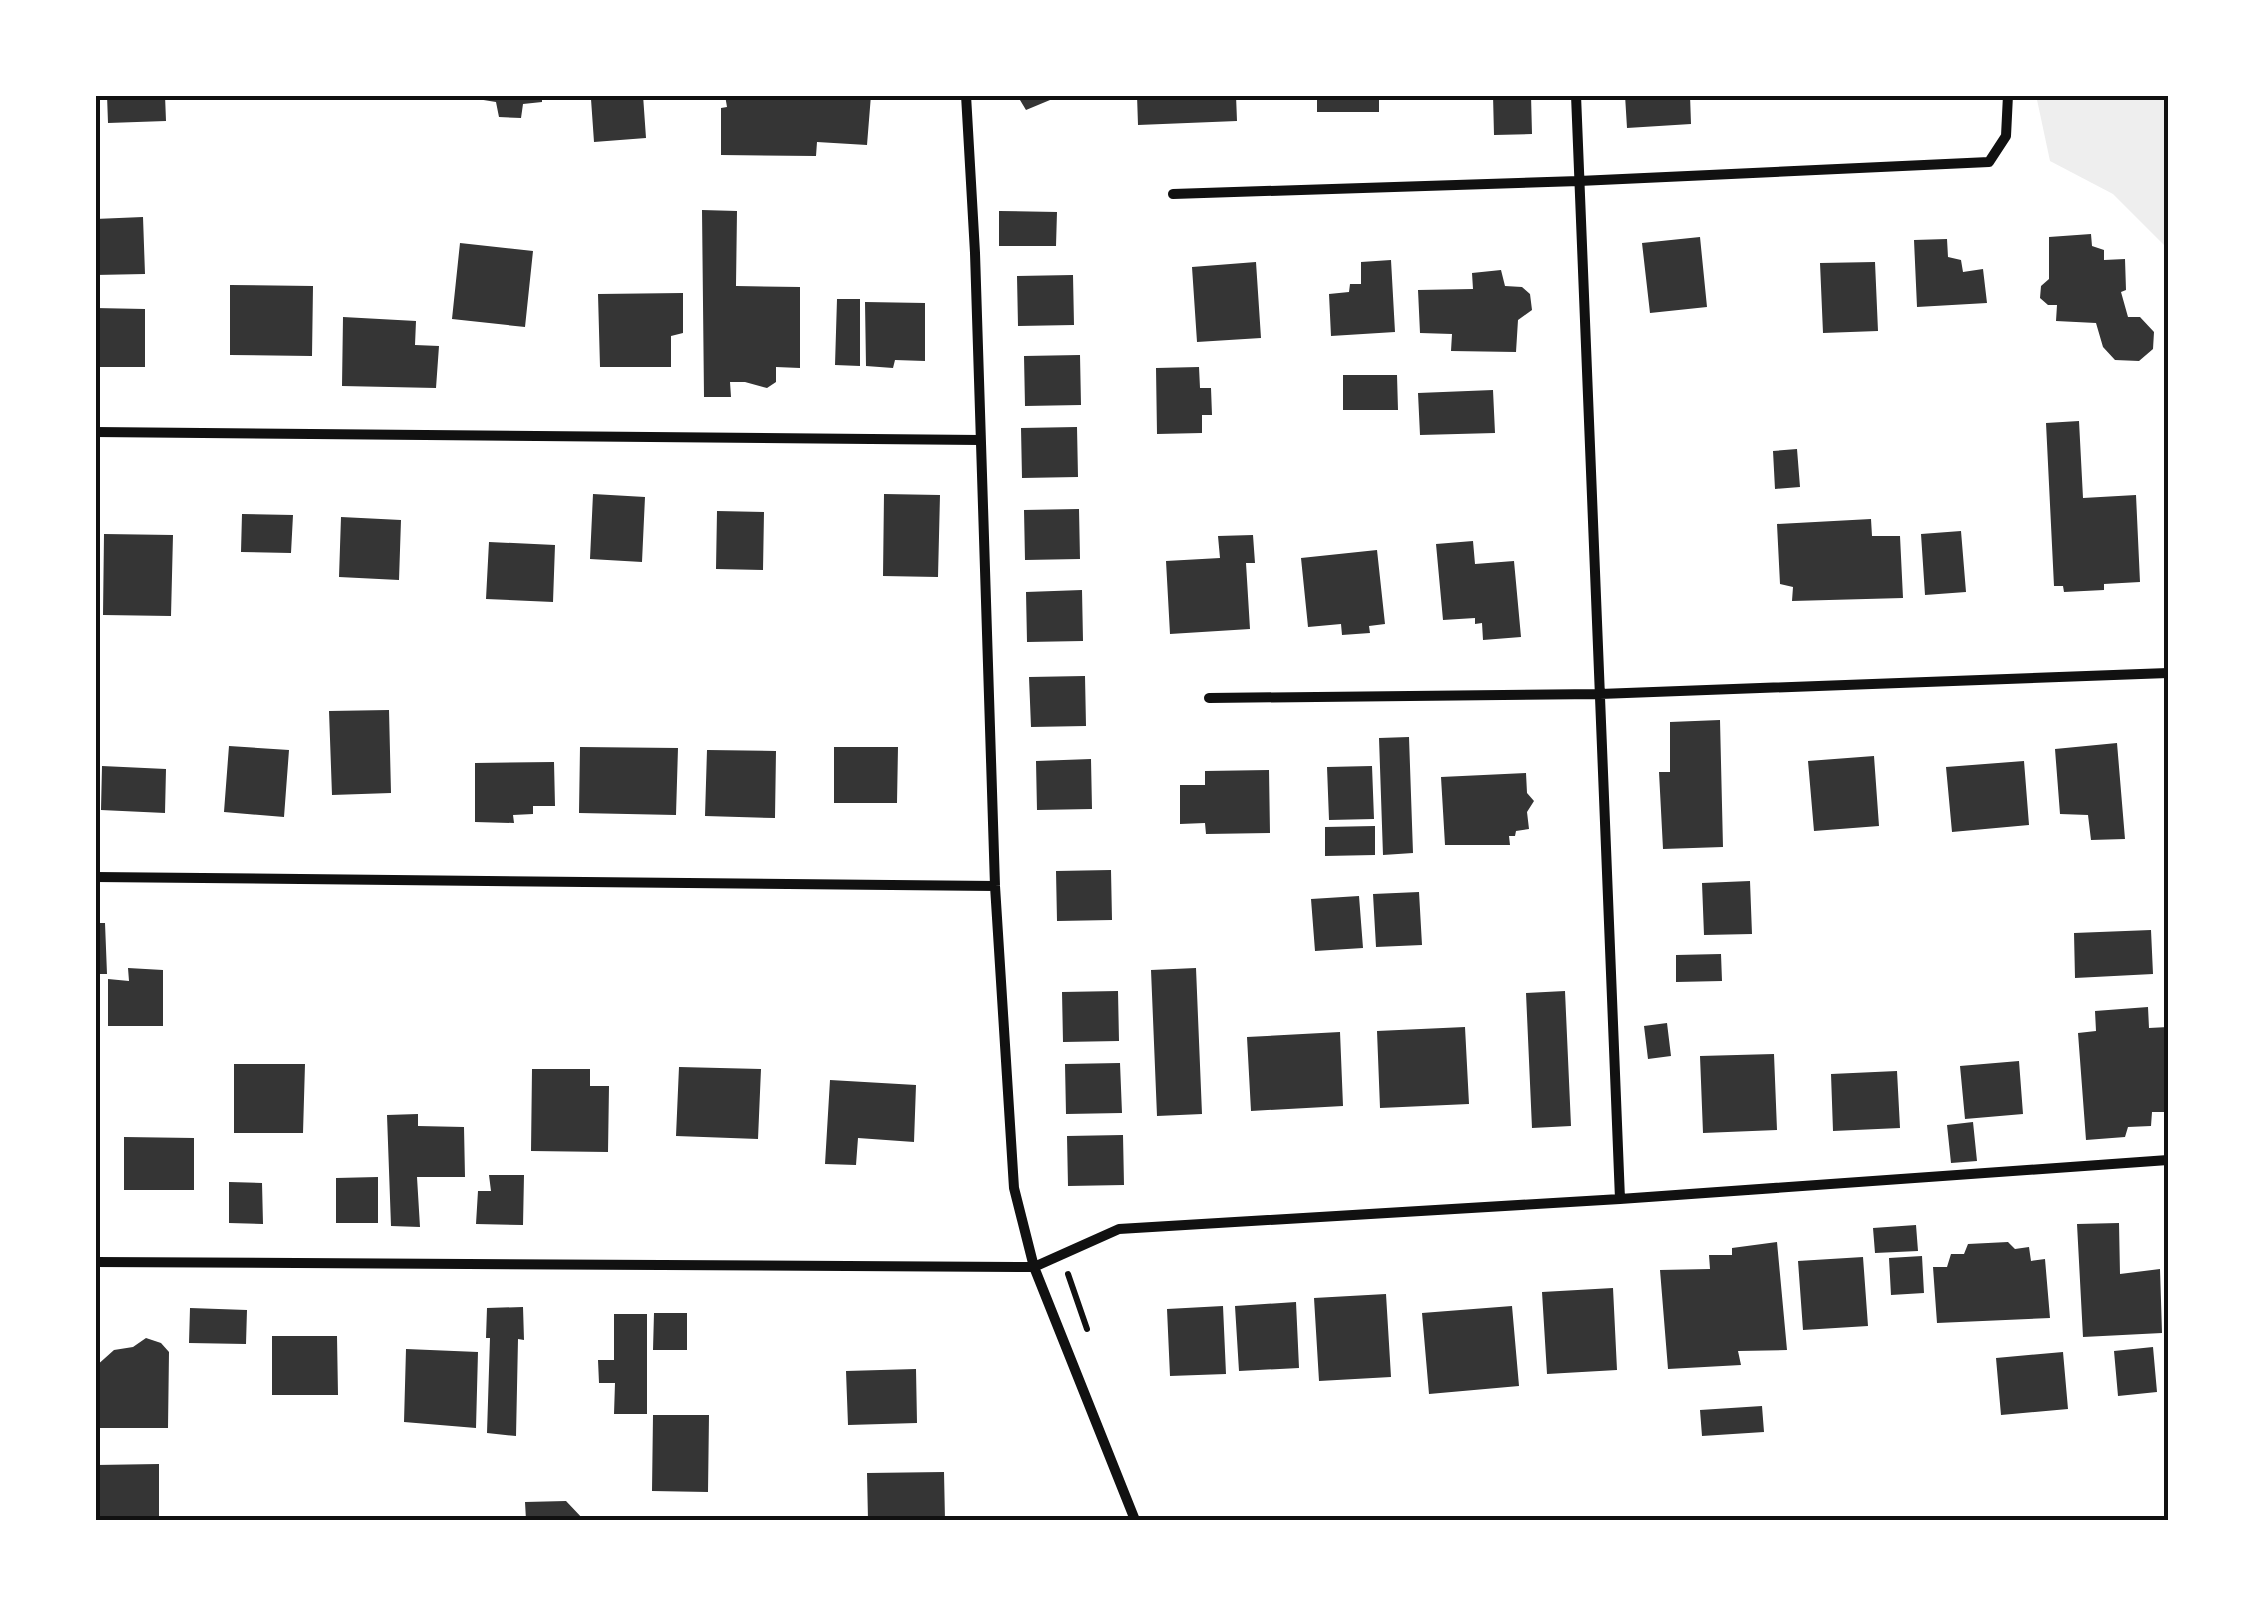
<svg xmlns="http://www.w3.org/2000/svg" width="2263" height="1615" font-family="'Open Sans',sans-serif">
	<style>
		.green { fill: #eee }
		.building { fill: #353535 }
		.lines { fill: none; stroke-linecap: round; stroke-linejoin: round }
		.path { stroke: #111; stroke-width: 6 }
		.minor { stroke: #111; stroke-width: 10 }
		.neatline { fill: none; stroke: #111; stroke-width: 4 }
	</style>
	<rect width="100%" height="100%" fill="#fff"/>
	<path class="green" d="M 2036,95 L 2168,95 L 2168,249 L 2113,194 L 2050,161 Z"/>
	<path class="building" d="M 107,95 L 165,95 L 166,121 L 108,123 Z
		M 339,95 L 415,95 L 415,99 L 339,100 Z
		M 471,95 L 542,95 L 542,102 L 523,104 L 521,118 L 499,117 L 496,102 L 471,98 Z
		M 643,95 L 646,138 L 594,142 L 591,99 Z
		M 725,95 L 803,95 L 804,99 L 825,100 L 825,95 L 871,95 L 867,145 L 817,142 L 816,156 L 721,155 L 721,108 L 727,107 Z
		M 1017,95 L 1062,95 L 1026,110 Z
		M 1137,95 L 1236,95 L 1237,121 L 1138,125 Z
		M 1317,95 L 1379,95 L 1379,112 L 1317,112 Z
		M 1493,95 L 1531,95 L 1532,134 L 1494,135 Z
		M 1625,95 L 1690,95 L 1691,124 L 1627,128 Z
		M 702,210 L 737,211 L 736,286 L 800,287 L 800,368 L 776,367 L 776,382 L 767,388 L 745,382 L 730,382 L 731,397 L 704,397 Z
		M 999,211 L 1057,212 L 1056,246 L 999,246 Z
		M 143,217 L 145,274 L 95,275 L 95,219 Z
		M 2091,234 L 2092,246 L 2104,250 L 2104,260 L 2125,259 L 2126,290 L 2121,292 L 2128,317 L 2140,317 L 2154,332 L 2153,349 L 2139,361 L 2115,360 L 2103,347 L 2096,323 L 2056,321 L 2057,305 L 2048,305 L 2040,298 L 2041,286 L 2049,279 L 2049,237 Z
		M 1700,237 L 1707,307 L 1650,313 L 1642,243 Z
		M 1947,239 L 1948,257 L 1961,260 L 1963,272 L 1983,269 L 1987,303 L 1917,307 L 1914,240 Z
		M 460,243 L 533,251 L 525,327 L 452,319 Z
		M 1391,260 L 1395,332 L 1331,336 L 1329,294 L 1349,292 L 1350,284 L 1361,284 L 1361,262 Z
		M 1256,262 L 1261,338 L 1197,342 L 1192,267 Z
		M 1875,262 L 1878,331 L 1823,333 L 1820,263 Z
		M 1501,270 L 1505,286 L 1522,287 L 1530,294 L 1532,310 L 1518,320 L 1516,352 L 1451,351 L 1452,334 L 1420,333 L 1418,290 L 1473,289 L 1472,273 Z
		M 1073,275 L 1074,325 L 1018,326 L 1017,276 Z
		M 230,285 L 313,286 L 312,356 L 230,355 Z
		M 683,293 L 683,333 L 671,336 L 671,367 L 600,367 L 598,294 Z
		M 837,299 L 860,299 L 860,366 L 835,365 Z
		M 865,302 L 925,303 L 925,361 L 895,360 L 893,368 L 866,366 Z
		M 95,308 L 145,309 L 145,367 L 95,367 Z
		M 343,317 L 416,321 L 415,345 L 439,346 L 436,388 L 342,386 Z
		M 1080,355 L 1081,405 L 1025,406 L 1024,356 Z
		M 1199,367 L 1200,388 L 1211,388 L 1212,415 L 1202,415 L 1202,433 L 1157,434 L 1156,368 Z
		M 1343,375 L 1397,375 L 1398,410 L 1343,410 Z
		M 1493,390 L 1495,433 L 1420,435 L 1418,393 Z
		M 2079,421 L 2083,498 L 2136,495 L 2140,582 L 2104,584 L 2104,590 L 2064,592 L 2063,586 L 2054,586 L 2046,423 Z
		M 1077,427 L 1078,477 L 1022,478 L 1021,428 Z
		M 1797,449 L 1800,487 L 1775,489 L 1773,451 Z
		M 593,494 L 645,497 L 642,562 L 590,559 Z
		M 884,494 L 940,495 L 938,577 L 883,576 Z
		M 1079,509 L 1080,559 L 1025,560 L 1024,510 Z
		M 717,511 L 764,512 L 763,570 L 716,569 Z
		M 242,514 L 293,515 L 291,553 L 241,552 Z
		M 341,517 L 401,520 L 399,580 L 339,577 Z
		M 1871,519 L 1872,536 L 1900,536 L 1903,598 L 1792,601 L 1793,587 L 1780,584 L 1777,524 Z
		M 1961,531 L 1966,592 L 1925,595 L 1921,534 Z
		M 104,534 L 173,535 L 171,616 L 103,615 Z
		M 1253,535 L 1255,563 L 1246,563 L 1250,629 L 1170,634 L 1166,561 L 1220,558 L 1218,536 Z
		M 1473,541 L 1475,564 L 1514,561 L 1521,637 L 1483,640 L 1482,623 L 1475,624 L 1475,618 L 1443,620 L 1436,544 Z
		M 489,542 L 555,545 L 553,602 L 486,599 Z
		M 1377,550 L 1385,624 L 1369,626 L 1370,633 L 1342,635 L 1341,624 L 1308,627 L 1301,558 Z
		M 1082,590 L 1083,641 L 1027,642 L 1026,592 Z
		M 1085,676 L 1086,726 L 1031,727 L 1029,677 Z
		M 389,710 L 391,793 L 332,795 L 329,711 Z
		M 1720,720 L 1723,847 L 1663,849 L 1659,772 L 1670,772 L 1670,722 Z
		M 1409,737 L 1413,853 L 1383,855 L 1379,738 Z
		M 2117,743 L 2125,839 L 2091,840 L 2088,815 L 2060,814 L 2055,749 Z
		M 229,746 L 289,750 L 284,817 L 224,812 Z
		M 580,747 L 678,748 L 676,815 L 579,813 Z
		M 834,747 L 898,747 L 897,803 L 834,803 Z
		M 707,750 L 776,751 L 775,818 L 705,816 Z
		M 1874,756 L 1879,826 L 1814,831 L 1808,761 Z
		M 1091,759 L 1092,809 L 1037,810 L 1036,761 Z
		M 2024,761 L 2029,825 L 1952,832 L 1946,767 Z
		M 554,762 L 555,806 L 533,806 L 533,814 L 513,815 L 514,823 L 475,822 L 475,763 Z
		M 102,766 L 166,769 L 165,813 L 101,810 Z
		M 1372,766 L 1374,819 L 1329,820 L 1327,767 Z
		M 1269,770 L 1270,833 L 1206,834 L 1205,823 L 1180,824 L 1180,785 L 1205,785 L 1205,771 Z
		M 1526,773 L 1527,793 L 1534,801 L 1527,812 L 1529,829 L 1516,831 L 1515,836 L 1509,836 L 1510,845 L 1445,845 L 1441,777 Z
		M 1375,826 L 1375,855 L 1325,856 L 1325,827 Z
		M 1111,870 L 1112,920 L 1057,921 L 1056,871 Z
		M 1750,881 L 1752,934 L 1704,935 L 1702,883 Z
		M 1419,892 L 1422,945 L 1376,947 L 1373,894 Z
		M 1359,896 L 1363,948 L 1315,951 L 1311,899 Z
		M 95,923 L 105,923 L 107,974 L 95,974 Z
		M 2151,930 L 2153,974 L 2075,978 L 2074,933 Z
		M 1721,954 L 1722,981 L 1676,982 L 1676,955 Z
		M 128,968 L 163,970 L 163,1026 L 108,1026 L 108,979 L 129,981 Z
		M 1196,968 L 1202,1114 L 1157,1116 L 1151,970 Z
		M 1118,991 L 1119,1041 L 1063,1042 L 1062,992 Z
		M 1565,991 L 1571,1126 L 1532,1128 L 1526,993 Z
		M 2148,1007 L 2149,1028 L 2168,1027 L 2168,1112 L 2152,1112 L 2151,1126 L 2128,1127 L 2125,1137 L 2086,1140 L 2078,1033 L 2096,1031 L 2095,1011 Z
		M 1667,1023 L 1671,1056 L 1648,1059 L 1644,1026 Z
		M 1465,1027 L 1469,1104 L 1380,1108 L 1377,1031 Z
		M 1340,1032 L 1343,1106 L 1251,1111 L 1247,1037 Z
		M 1774,1054 L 1777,1130 L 1703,1133 L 1700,1056 Z
		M 2019,1061 L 2023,1114 L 1965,1119 L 1960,1066 Z
		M 1120,1063 L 1122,1113 L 1066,1114 L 1065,1064 Z
		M 234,1064 L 305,1064 L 303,1133 L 234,1133 Z
		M 679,1067 L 761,1069 L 758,1139 L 676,1136 Z
		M 532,1069 L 590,1069 L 590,1086 L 609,1086 L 608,1152 L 531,1151 Z
		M 1897,1071 L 1900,1128 L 1833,1131 L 1831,1074 Z
		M 830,1080 L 916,1085 L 914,1142 L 858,1138 L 856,1165 L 825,1164 Z
		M 418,1114 L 418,1126 L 464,1127 L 465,1177 L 417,1177 L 420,1227 L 391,1226 L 387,1115 Z
		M 1973,1122 L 1977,1161 L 1951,1163 L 1947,1125 Z
		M 1123,1135 L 1124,1185 L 1068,1186 L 1067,1136 Z
		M 124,1137 L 194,1138 L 194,1190 L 124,1190 Z
		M 489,1175 L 524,1175 L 523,1225 L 476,1224 L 478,1191 L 491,1191 Z
		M 378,1177 L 378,1223 L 336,1223 L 336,1178 Z
		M 229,1182 L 262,1183 L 263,1224 L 229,1223 Z
		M 2119,1223 L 2120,1274 L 2160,1269 L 2162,1333 L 2083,1337 L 2077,1224 Z
		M 1916,1225 L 1918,1251 L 1875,1253 L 1873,1228 Z
		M 1777,1242 L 1787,1350 L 1738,1351 L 1741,1365 L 1668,1369 L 1660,1270 L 1710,1269 L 1709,1255 L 1732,1255 L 1732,1248 Z
		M 2008,1242 L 2015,1249 L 2029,1247 L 2031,1261 L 2045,1259 L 2050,1318 L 1937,1323 L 1933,1267 L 1947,1267 L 1951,1254 L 1964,1254 L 1968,1244 Z
		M 1922,1256 L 1924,1293 L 1891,1295 L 1889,1258 Z
		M 1863,1257 L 1868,1326 L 1803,1330 L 1798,1261 Z
		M 1613,1288 L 1617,1370 L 1547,1374 L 1542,1292 Z
		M 1386,1294 L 1391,1377 L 1319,1381 L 1314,1298 Z
		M 1296,1302 L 1299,1368 L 1239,1371 L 1235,1306 Z
		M 1223,1306 L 1226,1374 L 1170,1376 L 1167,1309 Z
		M 1512,1306 L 1519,1386 L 1429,1394 L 1422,1313 Z
		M 523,1307 L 524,1340 L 518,1339 L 516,1436 L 487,1433 L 490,1338 L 486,1338 L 487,1308 Z
		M 190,1308 L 247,1310 L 246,1344 L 189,1343 Z
		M 654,1313 L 687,1313 L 687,1350 L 653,1350 Z
		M 614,1314 L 647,1314 L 647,1414 L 614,1414 L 615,1383 L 599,1383 L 598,1360 L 614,1360 Z
		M 272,1336 L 337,1336 L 338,1395 L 272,1395 Z
		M 146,1338 L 161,1343 L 169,1352 L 168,1428 L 95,1428 L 95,1367 L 114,1350 L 133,1347 Z
		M 2153,1347 L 2157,1392 L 2118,1396 L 2114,1351 Z
		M 406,1349 L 478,1352 L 476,1428 L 404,1422 Z
		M 2063,1352 L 2068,1409 L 2001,1415 L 1996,1358 Z
		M 916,1369 L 917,1423 L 848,1425 L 846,1371 Z
		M 1762,1406 L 1764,1432 L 1702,1436 L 1700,1410 Z
		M 653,1415 L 709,1415 L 708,1492 L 652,1491 Z
		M 159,1464 L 159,1520 L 100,1520 L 100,1493 L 95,1492 L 96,1465 Z
		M 944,1472 L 945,1520 L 868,1520 L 867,1473 Z
		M 566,1501 L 584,1520 L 526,1520 L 525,1502 Z"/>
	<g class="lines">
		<path class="path" d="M 1068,1274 L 1087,1329"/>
		<path class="minor" d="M 1576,95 L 1620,1199
			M 1173,194 L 1579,181 L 1989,162 L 2006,136 L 2008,95
			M 95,432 L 980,440
			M 1209,698 L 1600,694 L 2168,673
			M 95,877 L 995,886
			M 95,1262 L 1034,1267 L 1014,1188 L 995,886 L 975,253 L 966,95
			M 1135,1520 L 1034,1267 L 1119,1229 L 1620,1199 L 2168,1160"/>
	</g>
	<rect width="2263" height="1615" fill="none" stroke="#ffffff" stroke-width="195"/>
	<rect x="98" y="98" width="2068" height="1420" class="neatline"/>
</svg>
